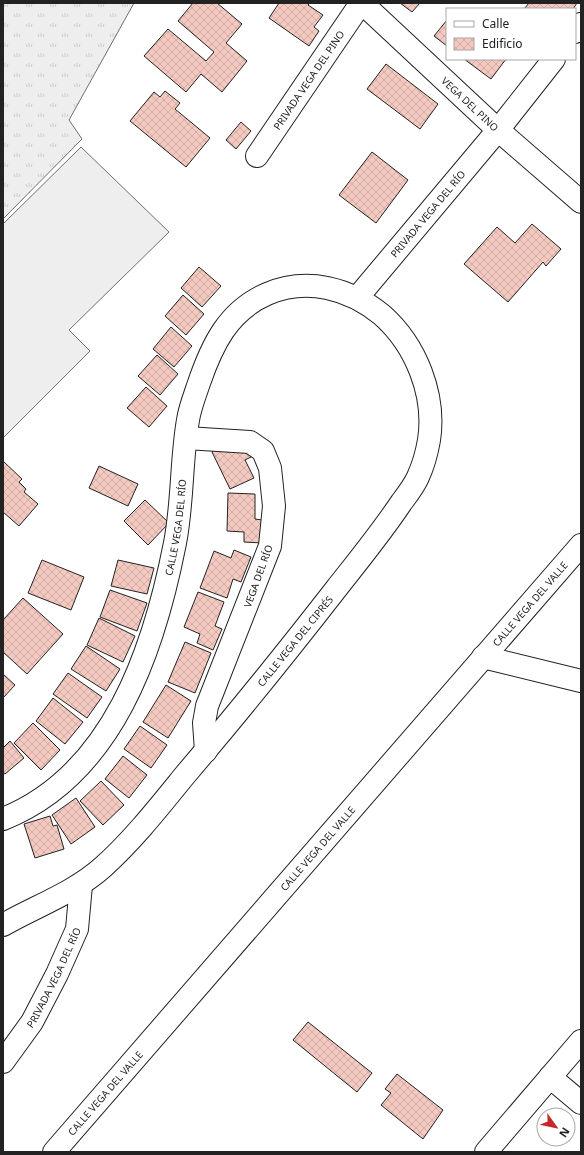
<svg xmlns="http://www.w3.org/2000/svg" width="584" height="1155" font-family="'Noto Sans',sans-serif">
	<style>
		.grass { fill: url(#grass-tufts); stroke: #6f6f6f }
		.pitch { fill: #eee; stroke: #6f6f6f }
		.building { fill: url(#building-cross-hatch); stroke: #222 }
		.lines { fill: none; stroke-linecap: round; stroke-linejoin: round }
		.minor-casing { stroke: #222; stroke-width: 24 }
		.minor { stroke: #fff; stroke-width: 22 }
		.labels { text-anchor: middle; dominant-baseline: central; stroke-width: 3; stroke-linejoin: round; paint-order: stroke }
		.street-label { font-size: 10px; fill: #222; stroke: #fff }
	</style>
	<defs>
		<pattern id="grass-tufts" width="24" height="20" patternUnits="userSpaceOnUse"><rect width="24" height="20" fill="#eee"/><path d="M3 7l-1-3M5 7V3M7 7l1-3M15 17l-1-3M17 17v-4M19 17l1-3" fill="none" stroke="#ccc"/></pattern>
		<pattern id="building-cross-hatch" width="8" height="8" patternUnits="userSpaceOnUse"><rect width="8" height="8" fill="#f3c9c0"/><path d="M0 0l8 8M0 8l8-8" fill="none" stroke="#d0aca5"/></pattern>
	</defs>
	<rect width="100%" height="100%" fill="#fff"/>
	<path class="grass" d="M 3,3 L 134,3 L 69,120 L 82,139 L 3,219 Z"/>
	<path class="pitch" d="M 81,147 L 169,232 L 69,330 L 90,351 L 3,438 L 3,224 Z"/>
	<path class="building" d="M 193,3 L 217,3 L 242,24 L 226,43 L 247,61 L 222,92 L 201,74 L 186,92 L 144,56 L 168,29 L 206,61 L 214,52 L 178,21 Z
		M 279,3 L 310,3 L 308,5 L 323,15 L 314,27 L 319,31 L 309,46 L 269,18 Z
		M 400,3 L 420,3 L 412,12 Z
		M 529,3 L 577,3 L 573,9 L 524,9 Z
		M 447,20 L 447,46 L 434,36 Z
		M 464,59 L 506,59 L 491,79 Z
		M 386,64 L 438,104 L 420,129 L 367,89 Z
		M 165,91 L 180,103 L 175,109 L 210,138 L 186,167 L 130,121 L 154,92 L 160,97 Z
		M 241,122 L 251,131 L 236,149 L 226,140 Z
		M 372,152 L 408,180 L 376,223 L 339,195 Z
		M 532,224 L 561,249 L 546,266 L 543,262 L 508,302 L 464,264 L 497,227 L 515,243 Z
		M 199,267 L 221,286 L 202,307 L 181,288 Z
		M 183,295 L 204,314 L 186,335 L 165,316 Z
		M 171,327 L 192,346 L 174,367 L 153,349 Z
		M 157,355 L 178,374 L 160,395 L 138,376 Z
		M 146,387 L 167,406 L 149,427 L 127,408 Z
		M 239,436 L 253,456 L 245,460 L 254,478 L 230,489 L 212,452 L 221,444 Z
		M 3,461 L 22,479 L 19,482 L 26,489 L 24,492 L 38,504 L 19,526 L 3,512 Z
		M 99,466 L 138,484 L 128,506 L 89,488 Z
		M 228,493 L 255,494 L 255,519 L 262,520 L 262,543 L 244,542 L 244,532 L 227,531 Z
		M 145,500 L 169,523 L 148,545 L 124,521 Z
		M 234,550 L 251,557 L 241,582 L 233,579 L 227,598 L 200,588 L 214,551 L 231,558 Z
		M 42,560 L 84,577 L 71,610 L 28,593 Z
		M 118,560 L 154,568 L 147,594 L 111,586 Z
		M 110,590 L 147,603 L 137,631 L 100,617 Z
		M 198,592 L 224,602 L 215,626 L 222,629 L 213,650 L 197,643 L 200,634 L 184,627 Z
		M 23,598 L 63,634 L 27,674 L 3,652 L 3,620 Z
		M 99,618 L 135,636 L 123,662 L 87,645 Z
		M 185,642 L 211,653 L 195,693 L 168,682 Z
		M 86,646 L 120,669 L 106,691 L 71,669 Z
		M 68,673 L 102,697 L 87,718 L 53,694 Z
		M 3,674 L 15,685 L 3,698 Z
		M 166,685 L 191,701 L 168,738 L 143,722 Z
		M 53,698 L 83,722 L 65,744 L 36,721 Z
		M 33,723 L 60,750 L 41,770 L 14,743 Z
		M 140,726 L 167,745 L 151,768 L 124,749 Z
		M 10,741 L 24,758 L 5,774 L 3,773 L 3,748 Z
		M 123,756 L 147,775 L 129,798 L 105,779 Z
		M 101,781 L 124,805 L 103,825 L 80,801 Z
		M 76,798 L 95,827 L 71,844 L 52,815 Z
		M 50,816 L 53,826 L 57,825 L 64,849 L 35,858 L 24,824 Z
		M 308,1022 L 372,1073 L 357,1092 L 293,1040 Z
		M 397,1074 L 443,1110 L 423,1139 L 381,1105 L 391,1093 L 385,1089 Z"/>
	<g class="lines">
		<defs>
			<g id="minor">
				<path id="s1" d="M 362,3 L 498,130 L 581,202"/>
				<path d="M 575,32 L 581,24"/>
				<path id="s2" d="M 257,156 L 361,3"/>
				<path id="s3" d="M 357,298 L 498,130 L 554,59"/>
				<path d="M 186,438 L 250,442 L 263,451 L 270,468 L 274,506 L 270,546 L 207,706 L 204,723 L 206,751"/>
				<path d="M 483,657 L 581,681"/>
				<path id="s4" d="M 3,819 C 113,775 154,650 175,543 C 183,502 181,460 188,420 C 190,407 195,395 199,383 C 212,345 228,311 267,294 C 307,277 349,288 382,315 C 416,345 436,395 429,440 C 427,452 423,466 418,477 C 414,486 407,495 401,503 C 381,533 358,561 336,589 C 287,652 237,714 185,775 C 159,807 133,840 103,867 C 74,893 36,906 3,925"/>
				<path id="s5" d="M 3,1062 L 32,1022 L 57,974 L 77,929 L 81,885"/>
				<path d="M 550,1077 L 581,1103"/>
				<path id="s6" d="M 54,1152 L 581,545"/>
				<path d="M 486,1152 L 581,1041"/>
			</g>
		</defs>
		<use href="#minor" class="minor-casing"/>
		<use href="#minor" class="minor"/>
	</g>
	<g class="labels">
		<g class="street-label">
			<text stroke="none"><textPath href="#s2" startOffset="92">PRIVADA VEGA DEL PINO</textPath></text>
			<text stroke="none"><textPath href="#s1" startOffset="148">VEGA DEL PINO</textPath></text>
			<text stroke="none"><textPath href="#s3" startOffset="110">PRIVADA VEGA DEL RÍO</textPath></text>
			<text stroke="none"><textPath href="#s4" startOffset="355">CALLE VEGA DEL RÍO</textPath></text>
			<text transform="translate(258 576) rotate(-70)">VEGA DEL RÍO</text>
			<text stroke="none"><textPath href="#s6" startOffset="726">CALLE VEGA DEL VALLE</textPath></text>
			<text transform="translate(295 641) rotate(-51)">CALLE VEGA DEL CIPRÉS</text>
			<text stroke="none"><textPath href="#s6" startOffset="402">CALLE VEGA DEL VALLE</textPath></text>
			<text stroke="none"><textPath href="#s5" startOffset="99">PRIVADA VEGA DEL RÍO</textPath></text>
			<text stroke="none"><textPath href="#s6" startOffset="78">CALLE VEGA DEL VALLE</textPath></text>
		</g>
	</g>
	<rect width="584" height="1155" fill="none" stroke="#222222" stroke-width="8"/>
	<rect x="446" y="8" width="130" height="52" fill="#ffffff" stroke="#a7a7a7"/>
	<rect x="454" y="21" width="20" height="6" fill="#ffffff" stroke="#a7a7a7"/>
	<text x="482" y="28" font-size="12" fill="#222222">Calle</text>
	<rect x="454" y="38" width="20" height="12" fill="url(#building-cross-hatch)" stroke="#a7a7a7"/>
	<text x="482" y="48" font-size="12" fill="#222222">Edificio</text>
	<g transform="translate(556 1127) rotate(123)"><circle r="19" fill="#ffffff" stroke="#a7a7a7"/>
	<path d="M0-3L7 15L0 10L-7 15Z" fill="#c62828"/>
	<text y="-6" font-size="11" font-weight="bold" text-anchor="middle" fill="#222222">N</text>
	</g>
</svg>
